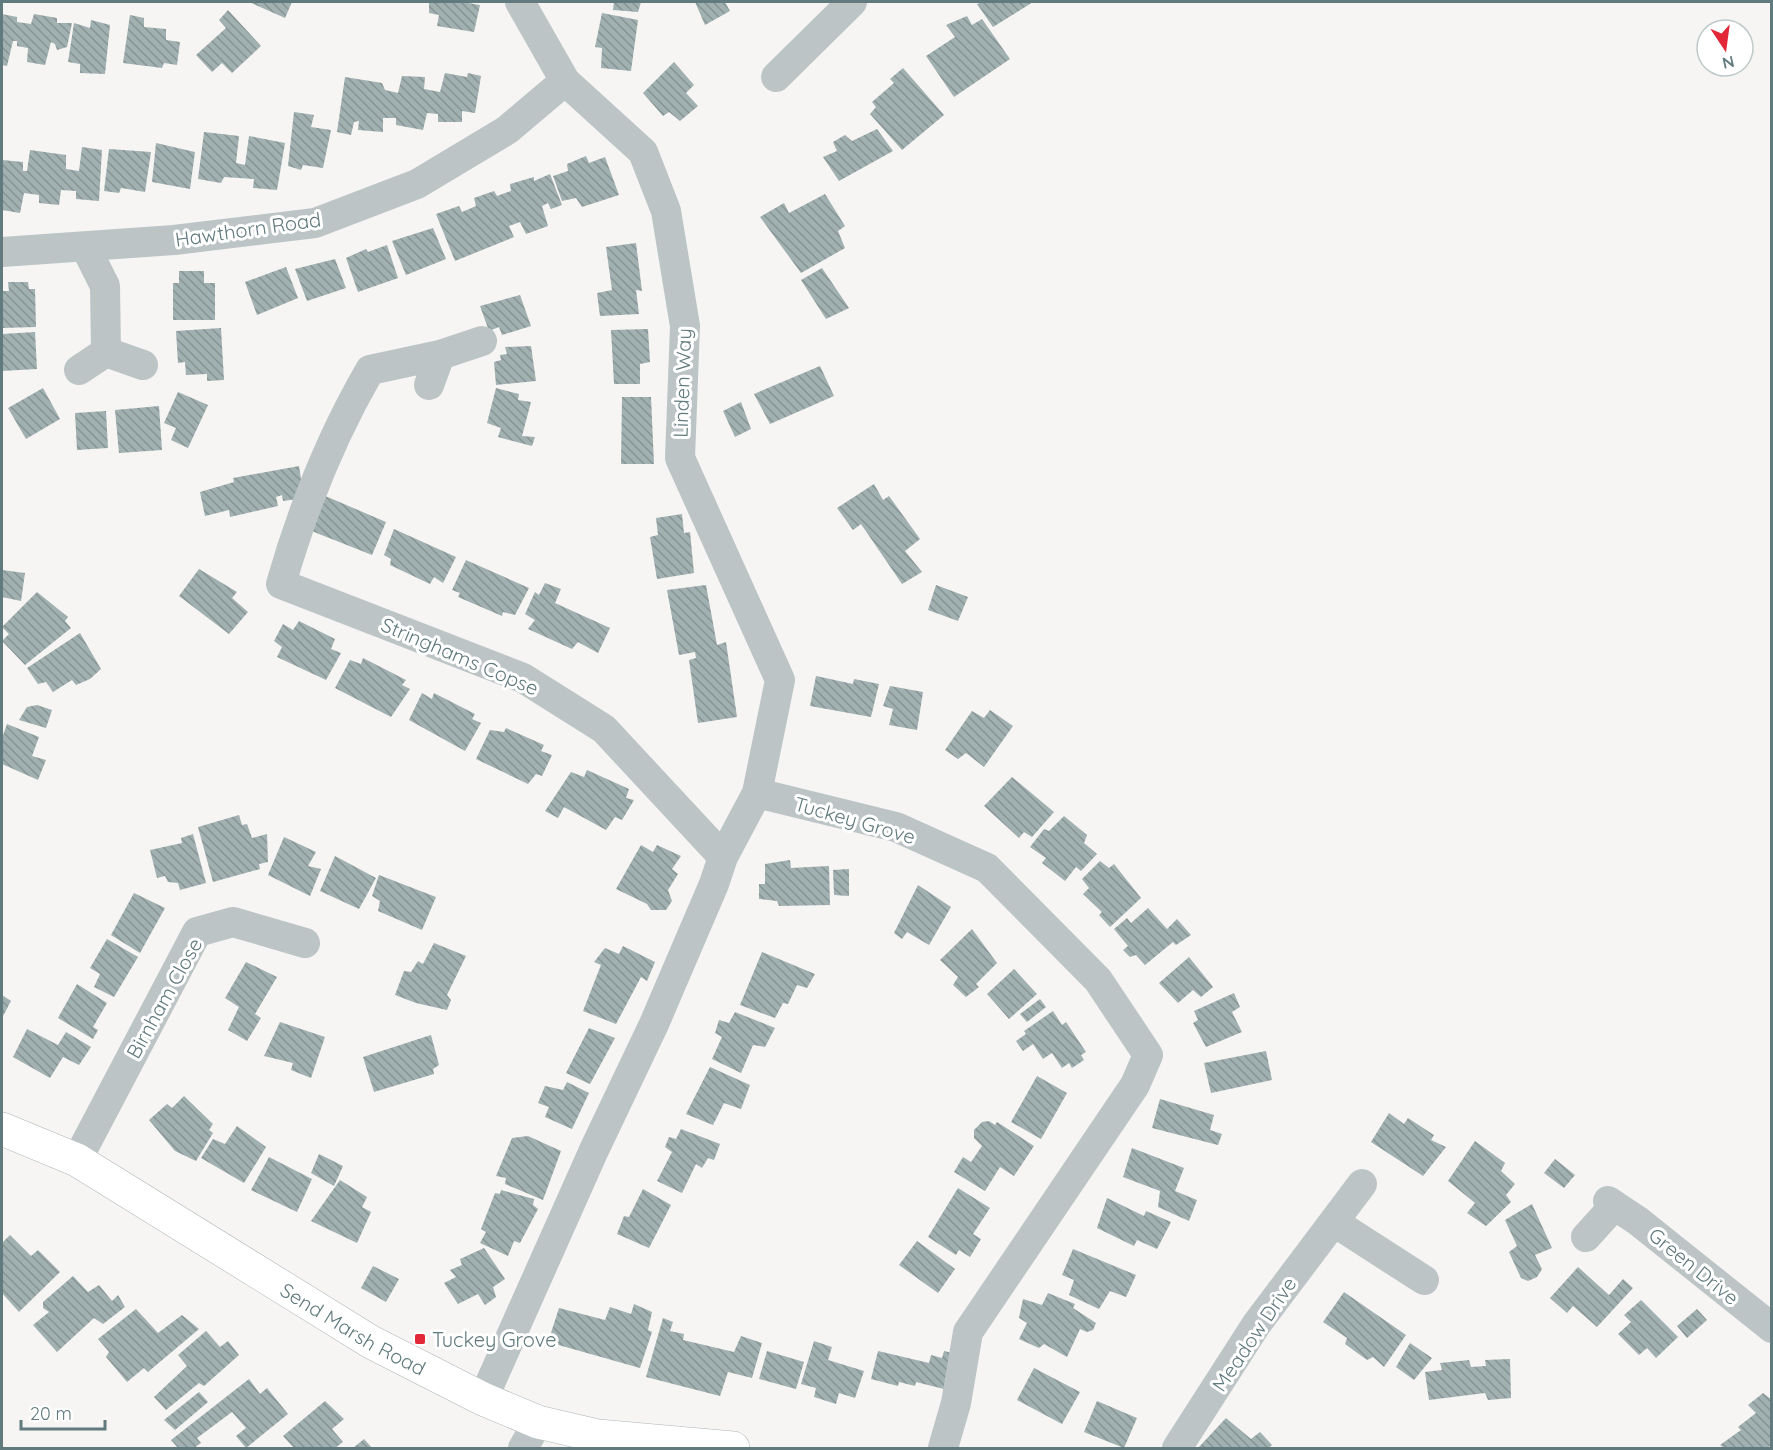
<svg xmlns="http://www.w3.org/2000/svg" width="1773" height="1450" font-family="Quicksand,sans-serif">
	<style>
		.building { fill: url(#building-back-hatch) }
		.lines { fill: none; stroke-linecap: round; stroke-linejoin: round }
		.major-casing { stroke: #aeb6b7; stroke-width: 34 }
		.minor { stroke: #bcc4c5; stroke-width: 30 }
		.major { stroke: #fff; stroke-width: 33 }
		.poi-dot { fill: #e12738; stroke: #fff; stroke-width: 2 }
		.labels { text-anchor: middle; dominant-baseline: central; stroke-width: 6; stroke-linejoin: round; paint-order: stroke }
		.street-label { font-size: 20px; fill: #617a7d; stroke: #fff }
		.poi-label { font-size: 20px; fill: #617a7d; stroke: #fff; text-anchor: start }
	</style>
	<defs>
		<pattern id="building-back-hatch" width="6" height="6" patternUnits="userSpaceOnUse" patternTransform="scale(1.5)"><rect width="6" height="6" fill="#a1b0b0"/><path d="M-1 5l2 2M0 0l6 6M5-1l2 2" fill="none" stroke="#879494"/></pattern>
	</defs>
	<rect width="100%" height="100%" fill="#f6f5f3"/>
	<path class="building" d="M 249,2 L 292,2 L 285,18 Z
		M 429,2 L 462,2 L 480,5 L 474,32 L 437,26 L 439,15 L 429,13 Z
		M 614,2 L 641,2 L 638,12 L 613,10 Z
		M 695,2 L 725,2 L 730,11 L 705,25 Z
		M 982,2 L 1033,2 L 993,27 L 977,4 Z
		M 228,10 L 261,46 L 232,73 L 222,63 L 212,72 L 196,55 L 226,28 L 219,20 Z
		M 602,13 L 638,20 L 631,71 L 601,68 L 602,48 L 595,47 Z
		M 2,14 L 17,17 L 17,22 L 31,24 L 34,14 L 57,18 L 57,23 L 72,23 L 67,47 L 57,50 L 55,44 L 51,42 L 45,65 L 27,62 L 28,48 L 17,46 L 17,41 L 13,41 L 7,66 L 2,65 Z
		M 130,15 L 144,18 L 144,27 L 166,29 L 166,40 L 180,42 L 177,65 L 164,63 L 162,68 L 123,63 Z
		M 967,16 L 972,25 L 982,19 L 1010,59 L 954,97 L 926,56 L 955,37 L 946,25 Z
		M 91,20 L 110,25 L 105,74 L 80,73 L 80,64 L 68,62 L 74,23 L 90,28 Z
		M 674,62 L 694,85 L 686,93 L 698,106 L 680,121 L 669,112 L 663,116 L 643,93 Z
		M 903,68 L 944,115 L 902,150 L 870,114 L 876,107 L 872,102 L 894,83 L 890,79 Z
		M 445,73 L 467,77 L 468,73 L 481,76 L 475,113 L 462,111 L 462,122 L 438,122 L 438,114 L 427,113 L 423,130 L 396,125 L 396,118 L 383,118 L 383,132 L 358,130 L 359,121 L 354,122 L 351,135 L 337,132 L 345,77 L 382,83 L 385,90 L 398,93 L 402,76 L 425,77 L 424,89 L 440,92 Z
		M 294,112 L 314,115 L 311,127 L 331,130 L 323,168 L 303,165 L 301,170 L 288,166 Z
		M 877,129 L 893,151 L 839,181 L 823,157 L 837,151 L 833,142 L 845,135 L 852,141 Z
		M 204,132 L 239,136 L 236,163 L 245,165 L 249,136 L 285,143 L 277,190 L 253,188 L 254,179 L 224,177 L 221,183 L 198,179 Z
		M 156,143 L 195,152 L 190,189 L 152,182 Z
		M 82,147 L 102,150 L 99,201 L 76,199 L 76,191 L 61,190 L 59,205 L 39,203 L 39,195 L 24,193 L 20,213 L 2,210 L 2,160 L 23,162 L 23,171 L 27,171 L 30,150 L 66,155 L 66,169 L 79,171 Z
		M 109,149 L 151,152 L 145,192 L 121,188 L 119,193 L 104,191 Z
		M 586,156 L 589,163 L 605,157 L 619,195 L 582,207 L 576,198 L 562,201 L 553,176 L 568,171 L 567,164 Z
		M 550,174 L 562,205 L 551,209 L 548,203 L 542,206 L 548,226 L 526,234 L 520,222 L 509,226 L 514,237 L 455,261 L 436,214 L 459,206 L 462,212 L 476,206 L 474,198 L 494,191 L 497,196 L 511,191 L 510,184 L 534,177 L 534,181 Z
		M 825,194 L 845,226 L 838,231 L 845,248 L 801,273 L 760,217 L 784,203 L 789,213 Z
		M 433,228 L 446,259 L 406,275 L 392,241 Z
		M 636,243 L 642,291 L 636,290 L 639,314 L 600,316 L 597,293 L 612,290 L 606,247 Z
		M 387,245 L 398,278 L 358,292 L 346,258 L 366,249 L 368,252 Z
		M 335,259 L 346,288 L 307,301 L 295,269 Z
		M 286,267 L 298,298 L 257,315 L 245,282 Z
		M 822,268 L 849,308 L 826,319 L 801,280 Z
		M 179,271 L 204,271 L 204,283 L 215,283 L 215,320 L 173,320 L 173,283 L 179,283 Z
		M 8,282 L 28,282 L 29,289 L 35,289 L 36,327 L 2,328 L 2,291 L 9,291 Z
		M 520,295 L 531,326 L 502,335 L 499,327 L 489,331 L 480,306 Z
		M 221,328 L 224,380 L 207,381 L 207,374 L 186,375 L 185,362 L 178,363 L 176,331 Z
		M 648,329 L 650,362 L 640,364 L 640,384 L 614,384 L 611,330 Z
		M 35,332 L 37,369 L 2,371 L 2,334 Z
		M 531,346 L 536,381 L 496,385 L 494,362 L 501,360 L 500,355 L 507,354 L 505,347 Z
		M 820,366 L 834,396 L 770,424 L 754,394 Z
		M 43,388 L 60,419 L 26,439 L 8,408 Z
		M 496,388 L 519,394 L 518,400 L 531,402 L 522,436 L 535,437 L 532,446 L 498,437 L 501,428 L 487,423 Z
		M 178,392 L 208,405 L 188,448 L 171,440 L 176,428 L 164,423 Z
		M 622,397 L 651,397 L 654,464 L 621,464 Z
		M 741,402 L 751,429 L 735,437 L 723,411 Z
		M 159,406 L 162,450 L 119,453 L 115,410 Z
		M 106,411 L 108,448 L 77,450 L 75,413 Z
		M 299,466 L 304,498 L 283,501 L 282,495 L 276,497 L 278,506 L 230,517 L 229,510 L 205,516 L 200,492 L 234,482 L 233,478 Z
		M 874,484 L 883,500 L 889,496 L 920,539 L 905,551 L 922,572 L 902,584 L 861,524 L 853,530 L 837,508 Z
		M 323,495 L 386,522 L 372,555 L 309,530 Z
		M 682,514 L 684,533 L 690,532 L 694,573 L 657,579 L 650,537 L 658,535 L 656,518 Z
		M 394,529 L 456,557 L 443,583 L 434,577 L 430,584 L 390,565 L 391,559 L 384,555 Z
		M 466,560 L 529,588 L 515,615 L 503,612 L 502,616 L 458,597 L 460,593 L 452,590 Z
		M 199,569 L 237,592 L 232,598 L 248,612 L 229,634 L 179,596 Z
		M 2,570 L 25,573 L 21,601 L 2,597 Z
		M 545,583 L 561,589 L 555,603 L 610,628 L 598,653 L 578,642 L 572,649 L 528,629 L 535,620 L 525,614 L 535,592 L 539,595 Z
		M 706,585 L 717,645 L 726,642 L 737,717 L 698,723 L 689,660 L 696,658 L 695,652 L 679,655 L 667,590 Z
		M 936,585 L 968,597 L 958,621 L 928,610 Z
		M 37,592 L 68,617 L 65,621 L 71,628 L 25,665 L 2,641 L 9,634 L 2,627 Z
		M 299,621 L 335,639 L 331,649 L 341,653 L 326,680 L 277,657 L 282,647 L 274,641 L 283,624 L 293,630 Z
		M 80,633 L 101,669 L 90,679 L 76,685 L 72,680 L 53,692 L 46,682 L 38,684 L 27,668 Z
		M 363,658 L 406,680 L 402,685 L 410,689 L 391,717 L 335,688 L 350,660 L 361,664 Z
		M 816,676 L 853,684 L 854,679 L 879,684 L 871,717 L 810,706 Z
		M 890,686 L 923,692 L 917,730 L 889,725 L 893,709 L 883,706 Z
		M 422,693 L 432,699 L 434,693 L 475,714 L 472,719 L 481,723 L 465,751 L 409,720 Z
		M 37,705 L 52,710 L 46,728 L 19,720 L 27,707 Z
		M 990,710 L 1013,726 L 984,767 L 966,753 L 958,759 L 945,750 L 972,711 L 984,718 Z
		M 7,724 L 39,737 L 32,756 L 46,760 L 38,780 L 2,764 L 2,738 Z
		M 506,728 L 544,745 L 541,751 L 552,755 L 542,776 L 536,774 L 528,784 L 476,759 L 490,730 L 504,732 Z
		M 587,770 L 629,789 L 626,798 L 634,800 L 622,820 L 615,817 L 606,830 L 564,807 L 558,818 L 545,811 L 571,772 L 584,777 Z
		M 1012,777 L 1054,812 L 1032,837 L 1024,832 L 1019,838 L 984,806 Z
		M 239,815 L 242,825 L 247,824 L 252,838 L 267,834 L 268,862 L 259,864 L 260,869 L 213,882 L 198,827 Z
		M 1064,816 L 1087,835 L 1084,843 L 1097,854 L 1081,871 L 1076,867 L 1065,881 L 1042,863 L 1046,858 L 1030,847 L 1044,829 L 1049,831 Z
		M 193,834 L 206,883 L 180,890 L 178,883 L 168,882 L 165,876 L 157,878 L 150,850 L 182,843 L 181,838 Z
		M 284,837 L 316,852 L 308,866 L 321,869 L 310,896 L 268,875 Z
		M 641,845 L 653,852 L 657,845 L 681,856 L 672,869 L 678,874 L 668,890 L 672,901 L 666,910 L 651,910 L 647,904 L 616,889 Z
		M 335,856 L 376,878 L 359,909 L 320,891 Z
		M 790,860 L 791,868 L 829,866 L 830,905 L 779,906 L 777,901 L 759,899 L 759,884 L 765,884 L 765,864 Z
		M 1100,861 L 1109,868 L 1114,864 L 1141,898 L 1110,927 L 1099,915 L 1102,912 L 1083,894 L 1089,888 L 1082,879 Z
		M 849,869 L 849,896 L 834,895 L 833,870 Z
		M 379,875 L 436,897 L 422,930 L 378,911 L 380,901 L 372,896 Z
		M 918,885 L 951,907 L 929,945 L 907,932 L 902,939 L 894,933 Z
		M 134,893 L 165,908 L 140,953 L 111,935 Z
		M 1148,908 L 1167,929 L 1177,919 L 1191,935 L 1176,945 L 1173,942 L 1145,965 L 1136,955 L 1130,957 L 1123,950 L 1128,946 L 1114,929 L 1127,918 L 1131,923 Z
		M 972,929 L 997,963 L 976,984 L 979,987 L 966,997 L 953,985 L 958,977 L 940,960 Z
		M 107,939 L 138,957 L 114,997 L 94,987 L 100,974 L 90,968 Z
		M 434,943 L 466,956 L 447,995 L 451,1000 L 447,1010 L 416,1003 L 395,995 L 404,971 L 411,972 L 418,961 L 423,964 Z
		M 623,946 L 655,962 L 647,981 L 641,977 L 616,1024 L 583,1011 L 601,965 L 594,962 L 605,948 L 619,954 Z
		M 762,952 L 815,974 L 807,988 L 797,985 L 788,1004 L 783,1003 L 775,1018 L 740,1005 Z
		M 1189,957 L 1213,987 L 1201,997 L 1193,990 L 1178,1003 L 1159,983 Z
		M 246,962 L 277,977 L 255,1014 L 261,1018 L 247,1041 L 228,1030 L 239,1007 L 225,998 Z
		M 1014,969 L 1037,994 L 1009,1019 L 987,994 Z
		M 77,984 L 107,1003 L 93,1027 L 98,1030 L 93,1039 L 58,1018 Z
		M 1234,993 L 1240,1007 L 1232,1012 L 1242,1032 L 1206,1047 L 1193,1023 L 1198,1020 L 1194,1011 Z
		M 2,995 L 11,1001 L 2,1018 Z
		M 1040,999 L 1046,1007 L 1027,1022 L 1020,1014 Z
		M 1053,1011 L 1062,1025 L 1066,1022 L 1086,1052 L 1081,1055 L 1084,1060 L 1072,1068 L 1069,1063 L 1062,1068 L 1052,1053 L 1043,1059 L 1033,1044 L 1023,1051 L 1016,1041 L 1026,1034 L 1024,1031 Z
		M 735,1012 L 775,1028 L 765,1047 L 753,1045 L 741,1073 L 712,1059 L 722,1037 L 715,1033 L 719,1020 L 729,1023 Z
		M 280,1022 L 325,1037 L 311,1078 L 291,1070 L 293,1063 L 264,1056 Z
		M 589,1028 L 615,1038 L 590,1084 L 566,1073 Z
		M 27,1029 L 58,1045 L 66,1032 L 91,1047 L 79,1065 L 63,1057 L 50,1078 L 13,1057 Z
		M 431,1035 L 439,1065 L 433,1069 L 434,1074 L 374,1092 L 363,1057 Z
		M 1266,1051 L 1272,1080 L 1211,1093 L 1204,1063 Z
		M 710,1067 L 750,1085 L 741,1109 L 724,1103 L 713,1125 L 686,1114 Z
		M 1037,1076 L 1067,1093 L 1041,1139 L 1011,1122 Z
		M 567,1082 L 589,1093 L 572,1129 L 545,1117 L 549,1107 L 538,1103 L 545,1086 L 563,1090 Z
		M 184,1096 L 213,1124 L 209,1130 L 213,1133 L 196,1161 L 175,1151 L 149,1120 L 167,1104 L 172,1108 Z
		M 1160,1099 L 1214,1115 L 1210,1130 L 1222,1134 L 1218,1145 L 1152,1128 Z
		M 1389,1113 L 1404,1124 L 1408,1118 L 1434,1135 L 1431,1140 L 1446,1147 L 1423,1176 L 1371,1142 Z
		M 989,1121 L 995,1125 L 997,1122 L 1034,1146 L 1014,1176 L 1000,1167 L 985,1191 L 954,1172 L 963,1157 L 971,1162 L 982,1146 L 974,1138 L 974,1130 L 982,1122 Z
		M 237,1126 L 266,1147 L 244,1183 L 201,1158 L 213,1139 L 225,1144 Z
		M 681,1129 L 720,1144 L 714,1160 L 708,1158 L 702,1168 L 696,1164 L 682,1193 L 657,1181 L 672,1152 L 665,1147 L 669,1137 L 676,1139 Z
		M 528,1136 L 561,1151 L 543,1200 L 505,1184 L 506,1178 L 496,1176 L 512,1138 Z
		M 1475,1141 L 1505,1163 L 1501,1171 L 1515,1184 L 1506,1195 L 1511,1202 L 1486,1226 L 1467,1213 L 1475,1203 L 1448,1181 Z
		M 1132,1148 L 1184,1168 L 1175,1191 L 1197,1200 L 1189,1221 L 1158,1207 L 1160,1191 L 1123,1177 Z
		M 319,1154 L 343,1166 L 334,1186 L 311,1173 Z
		M 269,1157 L 312,1179 L 297,1212 L 251,1190 Z
		M 1555,1159 L 1575,1175 L 1564,1188 L 1544,1173 Z
		M 340,1180 L 367,1197 L 362,1207 L 371,1212 L 357,1243 L 311,1221 Z
		M 958,1188 L 990,1208 L 973,1234 L 981,1239 L 970,1257 L 959,1250 L 956,1255 L 928,1237 Z
		M 643,1189 L 671,1205 L 649,1248 L 617,1234 L 624,1216 L 629,1217 Z
		M 501,1190 L 534,1199 L 533,1205 L 538,1209 L 520,1243 L 514,1241 L 508,1256 L 480,1243 L 486,1232 L 481,1229 L 495,1193 L 500,1194 Z
		M 1107,1198 L 1144,1216 L 1146,1211 L 1171,1222 L 1157,1249 L 1137,1240 L 1134,1246 L 1097,1228 Z
		M 1532,1204 L 1552,1248 L 1535,1255 L 1542,1269 L 1537,1277 L 1528,1281 L 1521,1278 L 1509,1252 L 1517,1246 L 1505,1220 Z
		M 10,1235 L 31,1256 L 38,1250 L 60,1272 L 19,1312 L 2,1293 L 2,1243 Z
		M 917,1241 L 955,1269 L 938,1293 L 899,1265 Z
		M 484,1248 L 505,1279 L 493,1287 L 496,1297 L 485,1305 L 478,1294 L 458,1304 L 444,1283 L 456,1277 L 450,1270 L 462,1265 L 460,1259 Z
		M 1073,1249 L 1136,1275 L 1126,1297 L 1110,1291 L 1099,1309 L 1069,1295 L 1074,1280 L 1062,1275 Z
		M 373,1266 L 399,1279 L 386,1302 L 361,1288 Z
		M 1578,1267 L 1609,1295 L 1623,1279 L 1633,1288 L 1597,1327 L 1573,1306 L 1567,1313 L 1550,1298 Z
		M 73,1276 L 88,1292 L 99,1285 L 112,1301 L 118,1295 L 125,1307 L 103,1324 L 94,1318 L 57,1352 L 33,1325 L 49,1312 L 43,1308 L 43,1302 Z
		M 1344,1292 L 1406,1335 L 1384,1367 L 1373,1357 L 1367,1360 L 1345,1344 L 1347,1338 L 1323,1322 Z
		M 1048,1293 L 1075,1304 L 1073,1308 L 1096,1323 L 1093,1330 L 1087,1332 L 1080,1329 L 1067,1357 L 1044,1344 L 1039,1348 L 1019,1339 L 1027,1323 L 1019,1318 L 1023,1299 L 1042,1305 Z
		M 1641,1300 L 1678,1337 L 1656,1358 L 1647,1348 L 1639,1355 L 1618,1334 L 1631,1322 L 1624,1315 Z
		M 634,1304 L 652,1312 L 648,1330 L 652,1332 L 640,1368 L 548,1342 L 559,1308 L 605,1320 L 610,1307 L 631,1314 Z
		M 136,1309 L 158,1333 L 182,1315 L 199,1329 L 148,1372 L 144,1368 L 127,1382 L 106,1357 L 109,1352 L 98,1339 Z
		M 1697,1309 L 1707,1320 L 1687,1338 L 1677,1326 Z
		M 663,1318 L 673,1322 L 670,1331 L 684,1334 L 683,1340 L 734,1352 L 741,1336 L 762,1343 L 752,1378 L 728,1372 L 720,1396 L 646,1377 Z
		M 206,1331 L 220,1347 L 228,1341 L 239,1355 L 204,1386 L 199,1383 L 166,1410 L 154,1397 L 187,1366 L 178,1355 Z
		M 814,1341 L 832,1347 L 828,1360 L 864,1371 L 855,1398 L 839,1393 L 836,1404 L 814,1397 L 816,1388 L 801,1384 Z
		M 1410,1343 L 1432,1358 L 1414,1380 L 1396,1367 Z
		M 767,1351 L 804,1362 L 796,1389 L 759,1379 Z
		M 878,1351 L 929,1363 L 931,1355 L 942,1358 L 944,1351 L 956,1354 L 948,1390 L 916,1382 L 915,1386 L 899,1382 L 898,1386 L 871,1379 Z
		M 1510,1359 L 1511,1398 L 1488,1400 L 1485,1393 L 1429,1400 L 1425,1372 L 1442,1370 L 1440,1363 L 1469,1360 L 1471,1367 L 1486,1366 L 1485,1360 Z
		M 1034,1368 L 1080,1392 L 1062,1424 L 1017,1400 Z
		M 249,1379 L 260,1394 L 267,1388 L 288,1414 L 246,1448 L 236,1436 L 246,1428 L 232,1412 L 197,1438 L 201,1443 L 194,1448 L 178,1448 L 171,1440 Z
		M 199,1392 L 208,1402 L 175,1430 L 164,1420 Z
		M 1763,1393 L 1772,1400 L 1772,1445 L 1767,1448 L 1724,1448 L 1720,1445 L 1741,1430 L 1738,1427 L 1756,1413 L 1748,1405 Z
		M 325,1401 L 344,1419 L 332,1429 L 343,1442 L 335,1448 L 294,1448 L 283,1436 Z
		M 1097,1401 L 1137,1418 L 1124,1448 L 1084,1432 Z
		M 1226,1418 L 1251,1439 L 1260,1432 L 1272,1445 L 1269,1448 L 1198,1448 Z
		M 364,1439 L 372,1448 L 353,1448 Z"/>
	<g class="lines">
		<defs>
			<g id="major">
				<path id="s1" d="M 2,1129 L 77,1160 L 371,1342 L 483,1399 L 538,1422 L 598,1436 L 733,1448"/>
			</g>
		</defs>
		<use href="#major" class="major-casing"/>
		<path class="minor" d="M 520,2 L 565,81 L 643,152 L 666,211 L 685,326 L 680,458 L 780,680 L 757,793
			M 776,77 L 852,2
			M 86,248 L 105,286 L 106,352
			M 2,252 L 174,240 L 315,223 L 417,184 L 507,130 L 565,81
			M 482,341 L 440,355 L 370,370 C 330,439 303,507 281,584 L 523,678 L 604,729 L 723,857
			M 79,370 L 106,352 L 143,365
			M 429,385 L 440,355
			M 77,1160 L 197,932 L 233,922 L 305,943
			M 1608,1201 L 1638,1221 L 1772,1328
			M 1334,1222 L 1424,1280
			M 1586,1237 L 1614,1206
			M 483,1399 L 594,1150 L 654,1024 L 714,884 L 723,857 L 757,793 L 896,827 L 987,868 L 1098,980 L 1148,1055 L 1135,1085 L 968,1332 L 956,1403 L 943,1448
			M 523,1448 L 538,1422
			M 1177,1448 L 1256,1325 L 1362,1184"/>
		<use href="#major" class="major"/>
	</g>
	<rect class="poi-dot" x="414" y="1333" width="12" height="12" rx="3"/>
	<g class="labels">
		<g class="street-label">
			<text transform="translate(248 229) rotate(-8)">Hawthorn Road</text>
			<text transform="translate(682 383) rotate(-88)">Linden Way</text>
			<text transform="translate(460 656) rotate(23)">Stringhams Copse</text>
			<text transform="translate(855 820) rotate(16)">Tuckey Grove</text>
			<text transform="translate(164 998) rotate(-61)">Birnham Close</text>
			<text transform="translate(1694 1266) rotate(39)">Green Drive</text>
			<text stroke="none"><textPath href="#s1" startOffset="405">Send Marsh Road</textPath></text>
			<text transform="translate(1254 1334) rotate(-56)">Meadow Drive</text>
		</g>
		<g class="poi-label">
			<text x="432" y="1339">Tuckey Grove</text>
		</g>
	</g>
	<rect width="1773" height="1450" fill="none" stroke="#617a7d" stroke-width="6"/>
	<g transform="translate(1725 48) rotate(167)"><circle r="28" fill="#ffffff" stroke="#c0cacb" stroke-width="1.5"/>
	<path d="M0-4.5L10 22L0 15L-10 22Z" fill="#e12738"/>
	<text y="-9" font-size="16" font-weight="bold" text-anchor="middle" fill="#617a7d">N</text>
	</g>
	<path d="M21 1420v9h84v-9" fill="none" stroke="#617a7d" stroke-width="3"/>
	<text x="30" y="1420" font-size="18" fill="#617a7d" stroke="#ffffff" stroke-width="4.5" paint-order="stroke">20 m</text>
</svg>
